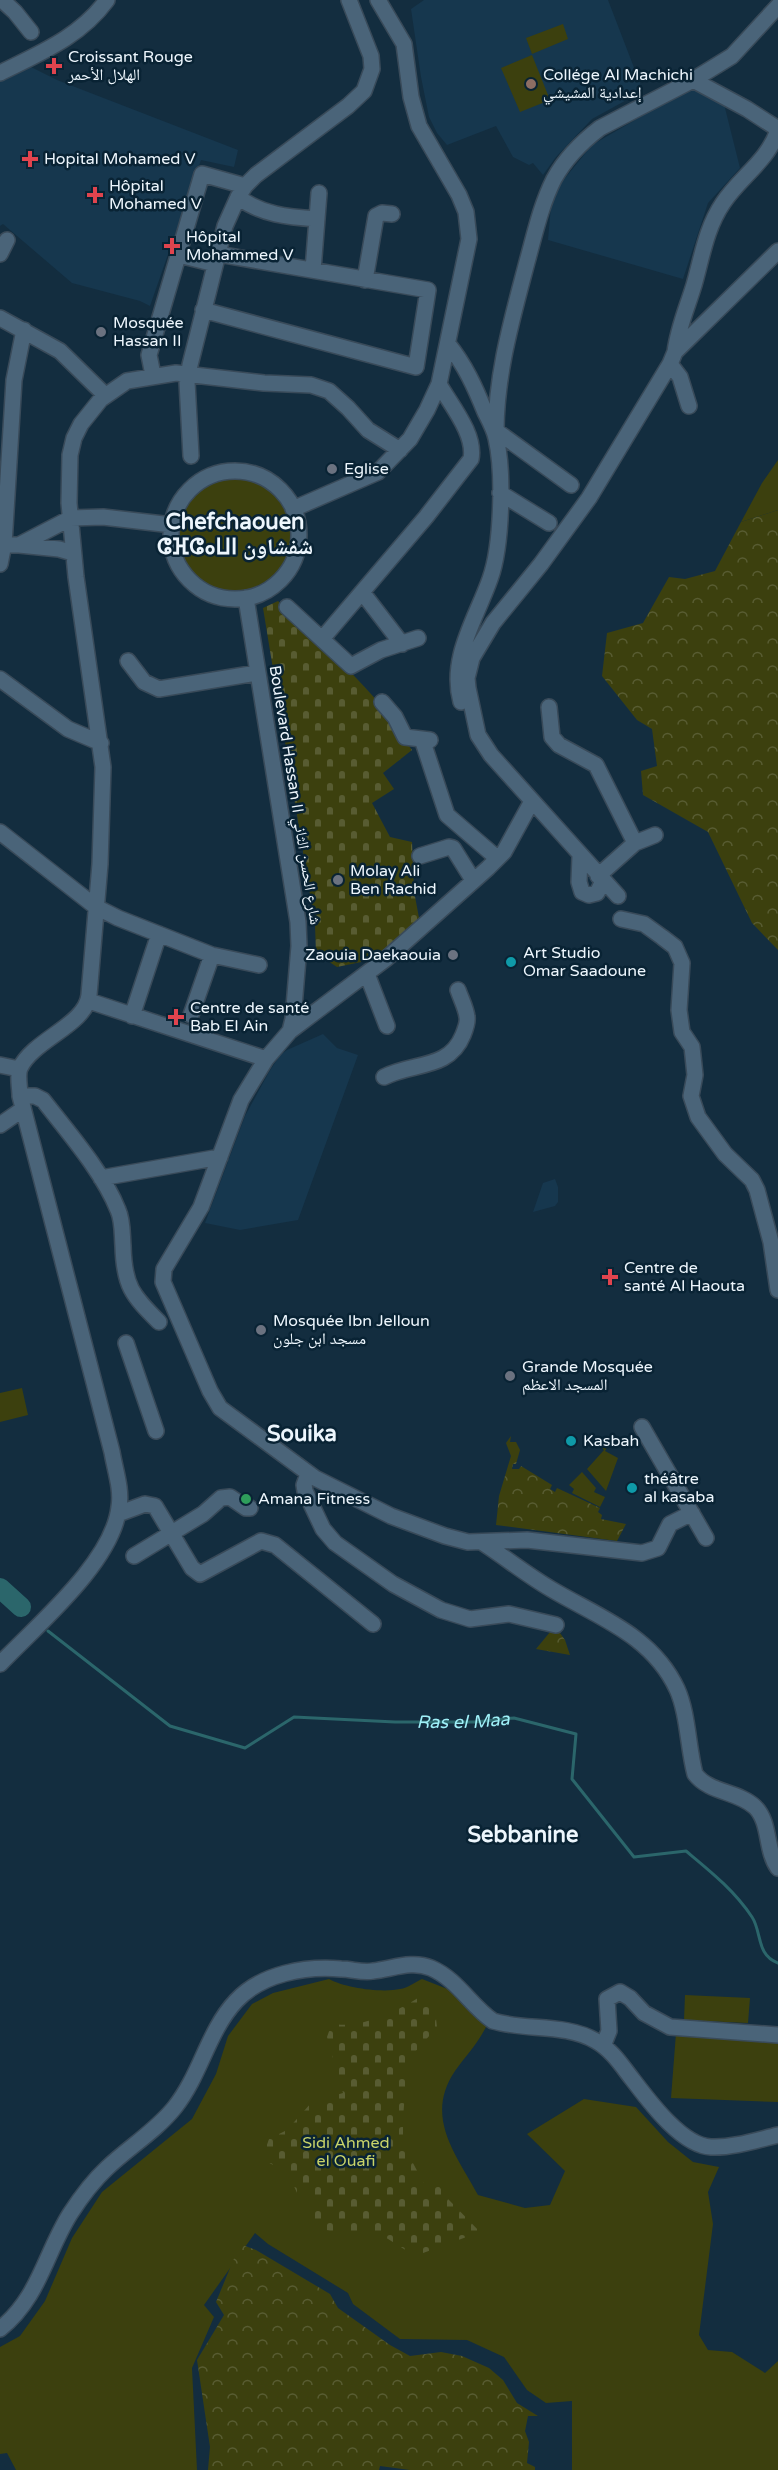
<svg xmlns="http://www.w3.org/2000/svg" width="778" height="2470" font-family="'Varela Round','Noto Naskh Arabic','Noto Sans Tifinagh',sans-serif">
	<style>
		.built { fill: #16374e }
		.grass { fill: #3c400e }
		.forest { fill: url(#forest-crowns) }
		.cemetery { fill: url(#cemetery-stones) }
		.lines { fill: none; stroke-linecap: round; stroke-linejoin: round }
		.stream { stroke: #2b666b; stroke-width: 3 }
		.river { stroke: #2b666b; stroke-width: 20 }
		.minor-casing { stroke: #394a59; stroke-width: 18 }
		.minor { stroke: #4a6479; stroke-width: 15 }
		.health-dot { fill: #e0444e; stroke: #092334; stroke-width: 2 }
		.education-dot { fill: #8d6e63; stroke: #092334; stroke-width: 2 }
		.worship-dot { fill: #6b7280; stroke: #092334; stroke-width: 2 }
		.culture-dot { fill: #0f9aa8; stroke: #092334; stroke-width: 2 }
		.leisure-dot { fill: #2e9e5b; stroke: #092334; stroke-width: 2 }
		.labels { text-anchor: middle; dominant-baseline: central; stroke-width: 5; stroke-linejoin: round; paint-order: stroke }
		.poi-label { font-size: 16px; fill: #edf6fd; stroke: #092334; text-anchor: start }
		.street-label { font-size: 16px; fill: #edf6fd; stroke: #092334 }
		.park-label { font-size: 16px; fill: #c9d469; stroke: #092334 }
		.water-label { font-size: 18px; font-style: italic; fill: #9ff0f8; stroke: #092334 }
		.district-label { font-size: 22px; font-weight: bold; fill: #edf6fd; stroke: #092334 }
	</style>
	<defs>
		<pattern id="forest-crowns" width="20" height="18" patternUnits="userSpaceOnUse" patternTransform="scale(1.5)"><rect width="20" height="18" fill="#3c400e"/><path d="M2 6a3 3 0 1 1 6 0M12 15a3 3 0 1 1 6 0" fill="none" stroke="#585c32"/></pattern>
		<pattern id="cemetery-stones" width="16" height="16" patternUnits="userSpaceOnUse" patternTransform="scale(1.5)"><rect width="16" height="16" fill="#3c400e"/><path d="M2 7V4a2 2 0 0 1 4 0v3zM10 15v-3a2 2 0 0 1 4 0v3z" fill="#585c32"/></pattern>
	</defs>
	<rect width="100%" height="100%" fill="#132d3f"/>
	<path class="built" d="M 424,0 L 608,0 L 643,91 L 592,119 L 556,157 L 543,175 L 533,163 L 529,165 L 513,157 L 496,126 L 447,145 L 437,133 L 429,117 L 421,77 L 411,9 Z
		M 29,66 L 57,80 L 238,150 L 234,167 L 201,160 L 150,306 L 140,301 L 72,283 L 3,224 L 0,226 L 0,79 Z
		M 697,84 L 723,100 L 740,168 L 708,203 L 683,279 L 548,240 L 552,194 L 592,145 Z
		M 323,1034 L 337,1048 L 358,1055 L 298,1220 L 240,1230 L 205,1223 L 245,1116 L 269,1072 L 280,1055 L 287,1050 Z
		M 555,1179 L 558,1187 L 558,1202 L 555,1206 L 533,1212 L 543,1183 Z"/>
	<path class="grass" d="M 563,24 L 568,39 L 532,54 L 526,38 Z
		M 532,55 L 550,100 L 520,112 L 501,68 Z
		M 778,460 L 778,510 L 741,522 L 762,483 Z
		M177 534a57 57 0 1 1 114 0a57 57 0 1 1-114 0Z
		M 22,1388 L 28,1415 L 0,1422 L 0,1393 Z
		M 593,1438 L 608,1446 L 605,1451 L 618,1458 L 606,1491 L 587,1469 L 604,1450 Z
		M 582,1472 L 596,1488 L 594,1492 L 605,1497 L 600,1507 L 572,1493 L 574,1489 L 569,1485 Z
		M 329,1979 C 345,1988 382,1993 400,1989 C 408,1988 415,1982 422,1979 L 450,1990 L 487,2025 C 477,2045 467,2054 455,2071 C 424,2117 456,2154 478,2195 L 525,2208 L 550,2205 L 565,2171 L 527,2134 L 584,2099 L 636,2107 L 668,2142 L 693,2162 L 719,2167 L 708,2192 L 713,2224 L 699,2335 L 708,2350 L 732,2352 L 765,2373 L 778,2361 L 778,2470 L 572,2470 L 572,2401 L 546,2403 L 527,2390 L 504,2357 L 467,2340 L 400,2339 L 353,2304 L 348,2293 L 268,2244 L 255,2233 L 204,2305 L 214,2317 L 192,2368 L 197,2470 L 16,2470 L 7,2453 L 0,2454 L 0,2347 L 20,2336 L 45,2301 L 72,2238 L 102,2192 L 192,2119 L 216,2074 L 228,2036 L 252,2004 L 273,1993 Z
		M 685,1995 L 750,1998 L 748,2023 L 684,2020 Z
		M 676,2033 L 778,2038 L 778,2102 L 671,2098 Z"/>
	<path class="forest" d="M 778,510 L 778,950 L 752,923 L 708,832 L 643,795 L 641,771 L 657,766 L 652,729 L 637,720 L 602,676 L 607,633 L 643,623 L 669,577 L 685,579 L 715,571 L 741,522 Z
		M 511,1436 L 510,1442 L 516,1442 L 520,1450 L 516,1464 L 513,1464 L 512,1469 L 519,1469 L 521,1466 L 552,1485 L 550,1489 L 555,1492 L 557,1488 L 600,1508 L 598,1512 L 602,1515 L 601,1519 L 626,1524 L 617,1541 L 496,1525 L 499,1496 L 511,1456 L 506,1443 Z
		M 555,1626 L 565,1640 L 570,1655 L 536,1649 Z
		M 240,2244 L 256,2250 L 330,2294 L 338,2308 L 390,2345 L 410,2356 L 441,2352 L 462,2356 L 489,2368 L 503,2380 L 517,2403 L 538,2416 L 528,2416 L 525,2431 L 529,2442 L 527,2463 L 535,2467 L 535,2470 L 410,2470 L 380,2466 L 379,2470 L 208,2470 L 210,2447 L 197,2360 L 224,2315 L 216,2302 Z"/>
	<path class="cemetery" d="M 278,601 C 318,640 356,675 392,718 C 400,728 404,740 412,750 L 383,773 L 394,789 L 372,803 L 390,837 L 412,842 L 414,891 L 419,918 L 400,939 L 366,961 L 337,967 L 316,953 L 315,925 L 263,608 Z
		M 418,1998 L 435,2010 L 437,2027 L 415,2052 L 407,2068 L 403,2118 L 403,2144 L 424,2184 L 436,2182 L 449,2200 L 480,2232 L 415,2256 L 377,2232 L 333,2232 L 311,2225 L 310,2198 L 298,2195 L 288,2173 L 262,2159 L 269,2139 L 287,2130 L 312,2102 L 343,2093 L 327,2037 L 332,2023 C 355,2031 398,2011 418,1998 Z"/>
	<g class="lines">
		<path class="stream" id="s1" d="M 48,1631 L 170,1726 L 245,1748 L 294,1717 L 395,1722 L 475,1722 L 514,1718 L 576,1734 L 572,1779 L 634,1857 L 686,1851 C 710,1871 734,1890 752,1917 C 762,1932 756,1955 778,1963"/>
		<path class="river" d="M 0,1588 L 21,1607"/>
		<defs>
			<path id="minor" d="M 2,0 L 15,12 L 31,32
				M 0,73 C 40,53 80,37 107,0
				M 693,80 L 747,109 L 778,129
				M 238,197 C 262,215 288,217 317,219
				M 0,254 L 7,240
				M 179,255 L 215,264
				M 313,270 L 319,193
				M 365,280 L 376,216 L 382,213 L 392,214
				M 203,310 L 416,367 L 428,290 L 218,254
				M 0,318 L 60,351 L 105,395
				M 448,344 C 465,365 475,387 485,412 C 489,420 494,429 496,438 C 504,472 502,546 490,579 C 476,619 449,658 461,702
				M 675,352 C 678,328 687,308 694,285 C 702,257 706,228 723,203 C 740,177 768,161 778,130
				M 670,364 L 680,377 L 689,406
				M 153,375 L 149,355 L 202,174 L 245,186
				M 495,430 L 571,485
				M 496,437 C 495,377 512,319 527,262 C 535,233 541,205 554,179 C 565,159 583,141 600,128 L 693,80 L 732,56 L 778,6
				M 191,456 L 187,382 L 190,365 L 225,226 L 238,197 L 245,186 L 256,175 L 348,106 L 364,91 L 372,69 L 371,56 L 349,0
				M171 535a64 64 0 1 1 128 0a64 64 0 1 1-128 0Z
				M 500,493 L 549,523
				M 293,509 L 378,472 L 410,439 L 427,410 L 439,384 L 469,239 L 466,212 L 459,195 L 419,126 L 411,97 L 404,44 L 378,0
				M 0,545 L 19,545 L 71,518 L 103,517 L 172,525
				M 19,545 L 59,549 L 73,553
				M 0,564 L 4,544 L 14,380 L 24,330
				M 362,592 L 402,644
				M 246,598 L 298,922 L 299,946 L 293,1019 L 290,1031 L 266,1059 L 241,1100 L 201,1207 L 164,1269 L 163,1282 L 210,1391 L 220,1408 L 315,1478 L 391,1516 L 445,1536 L 468,1542 L 527,1540 L 642,1553 L 658,1548 L 670,1524 L 692,1513
				M 287,607 L 351,666 L 381,650 L 418,638
				M 322,639 L 426,517 L 471,459 C 476,434 450,404 439,384
				M 128,661 L 144,682 L 159,689 L 257,673
				M 0,679 L 68,729 L 101,743
				M 382,702 L 395,717 L 405,737 L 430,740
				M 549,707 L 552,737 L 559,745 L 596,765 L 635,843
				M 422,739 L 447,815 L 497,858
				M 0,832 L 96,907 L 118,918 L 212,955 L 259,965
				M 420,856 L 449,847 L 453,848 L 473,880
				M 580,856 L 579,882 L 582,892 L 589,895 L 597,893 L 603,881
				M 598,876 L 635,843 L 655,835
				M 618,896 L 491,755 L 478,735 L 468,688 L 467,678 L 472,658 L 493,623 L 541,564 L 589,498 L 670,364 L 675,352 L 778,251
				M 621,919 L 644,924 L 662,937 L 675,947 L 682,963 L 679,1010 L 682,1032 L 692,1047 L 693,1056 L 695,1075 L 691,1096 L 698,1117 L 725,1154 L 752,1180 L 757,1190 L 771,1242 L 778,1290
				M 367,974 L 387,1026
				M 89,1001 L 266,1059
				M 191,1015 L 212,955
				M 132,1016 L 159,934
				M 290,1031 L 387,958 L 488,868 L 504,852 L 532,801
				M 0,1065 L 19,1069
				M 384,1077 C 413,1062 449,1070 463,1035 C 465,1030 468,1022 467,1017 C 466,1008 461,999 458,990
				M 20,1096 L 35,1096 L 43,1100 C 68,1132 103,1172 118,1210 C 123,1221 122,1234 123,1246 C 124,1286 132,1295 159,1322
				M 0,1125 L 23,1109
				M 101,1178 L 220,1157
				M 126,1343 L 156,1431
				M 642,1427 L 706,1538
				M 308,1474 L 304,1485 L 305,1491 L 323,1529 L 335,1543 L 393,1584 L 441,1610 L 470,1619 L 509,1614 L 556,1625
				M 118,1514 L 145,1504 L 155,1506 L 192,1568 L 200,1574 L 261,1541 L 275,1545 L 373,1624
				M 483,1543 C 506,1558 527,1575 551,1589 C 598,1617 652,1635 677,1689 C 688,1713 688,1748 695,1774 C 709,1793 738,1791 755,1807 C 771,1823 765,1850 778,1868
				M 134,1556 L 203,1514 L 221,1498 L 230,1497 L 246,1508 L 250,1508
				M 0,1664 C 37,1625 113,1562 119,1507 C 122,1489 115,1470 112,1452 L 20,1096 C 20,1088 17,1075 20,1068 C 34,1039 86,1025 89,995 L 100,864 L 103,767 L 76,577 L 69,503 L 70,455 L 74,438 L 81,424 L 101,399 L 127,381 L 176,373 L 264,383 L 311,385 L 329,391 L 348,408 L 368,430 L 400,450
				M 603,2046 L 609,2031 L 607,1999 L 620,1992 L 630,1998 L 644,2013 L 670,2027 L 778,2035
				M 0,2329 C 39,2298 45,2254 70,2214 C 81,2197 93,2181 107,2168 C 129,2147 156,2131 175,2107 C 201,2074 208,2031 236,2001 C 262,1973 306,1966 341,1969 C 352,1969 362,1973 373,1971 C 392,1969 412,1960 431,1968 C 457,1979 471,2006 493,2021 C 526,2031 565,2023 596,2041 C 612,2050 622,2066 633,2080 C 649,2101 682,2146 711,2147 C 733,2148 757,2140 778,2135"/>
		</defs>
		<use href="#minor" class="minor-casing"/>
		<use href="#minor" class="minor"/>
	</g>
	<g class="health-dot">
		<path d="M51 57h6v6h6v6h-6v6h-6v-6h-6v-6h6z"/>
		<path d="M27 150h6v6h6v6h-6v6h-6v-6h-6v-6h6z"/>
		<path d="M92 186h6v6h6v6h-6v6h-6v-6h-6v-6h6z"/>
		<path d="M169 237h6v6h6v6h-6v6h-6v-6h-6v-6h6z"/>
		<path d="M173 1008h6v6h6v6h-6v6h-6v-6h-6v-6h6z"/>
		<path d="M607 1268h6v6h6v6h-6v6h-6v-6h-6v-6h6z"/>
	</g>
	<circle class="education-dot" cx="531" cy="84" r="6"/>
	<g class="worship-dot">
		<circle cx="101" cy="332" r="6"/>
		<circle cx="332" cy="469" r="6"/>
		<circle cx="338" cy="880" r="6"/>
		<circle cx="453" cy="955" r="6"/>
		<circle cx="261" cy="1330" r="6"/>
		<circle cx="510" cy="1376" r="6"/>
	</g>
	<g class="culture-dot">
		<circle cx="511" cy="962" r="6"/>
		<circle cx="571" cy="1441" r="6"/>
		<circle cx="632" cy="1488" r="6"/>
	</g>
	<circle class="leisure-dot" cx="246" cy="1499" r="6"/>
	<g class="labels">
		<g class="poi-label">
			<text x="68" y="57">Croissant Rouge<tspan x="68" dy="18">الهلال الأحمر</tspan></text>
			<text x="543" y="75">Collége Al Machichi<tspan x="543" dy="18">إعدادية المشيشي</tspan></text>
			<text x="44" y="159">Hopital Mohamed V</text>
			<text x="109" y="186">Hôpital<tspan x="109" dy="18">Mohamed V</tspan></text>
			<text x="186" y="237">Hôpital<tspan x="186" dy="18">Mohammed V</tspan></text>
			<text x="113" y="323">Mosquée<tspan x="113" dy="18">Hassan II</tspan></text>
			<text x="344" y="469">Eglise</text>
			<text x="350" y="871">Molay Ali<tspan x="350" dy="18">Ben Rachid</tspan></text>
			<text x="523" y="953">Art Studio<tspan x="523" dy="18">Omar Saadoune</tspan></text>
			<text x="441" y="955" text-anchor="end">Zaouia Daekaouia</text>
			<text x="190" y="1008">Centre de santé<tspan x="190" dy="18">Bab El Ain</tspan></text>
			<text x="624" y="1268">Centre de<tspan x="624" dy="18">santé Al Haouta</tspan></text>
			<text x="273" y="1321">Mosquée Ibn Jelloun<tspan x="273" dy="18">مسجد ابن جلون</tspan></text>
			<text x="522" y="1367">Grande Mosquée<tspan x="522" dy="18">المسجد الاعظم</tspan></text>
			<text x="583" y="1441">Kasbah</text>
			<text x="644" y="1479">théâtre<tspan x="644" dy="18">al kasaba</tspan></text>
			<text x="258" y="1499">Amana Fitness</text>
		</g>
		<g class="street-label">
			<text transform="translate(295 795) rotate(81)">Boulevard Hassan II شارع الحسن الثاني</text>
		</g>
		<g class="park-label">
			<text x="346" y="2143">Sidi Ahmed<tspan x="346" dy="18">el Ouafi</tspan></text>
		</g>
		<g class="water-label">
			<text stroke="none"><textPath href="#s1" startOffset="460">Ras el Maa</textPath></text>
		</g>
		<g class="district-label">
			<text x="235" y="522">Chefchaouen<tspan x="235" dy="25">ⵛⴼⵛⴰⵡⵏ شفشاون</tspan></text>
			<text x="302" y="1434">Souika</text>
			<text x="523" y="1835">Sebbanine</text>
		</g>
	</g>
</svg>
